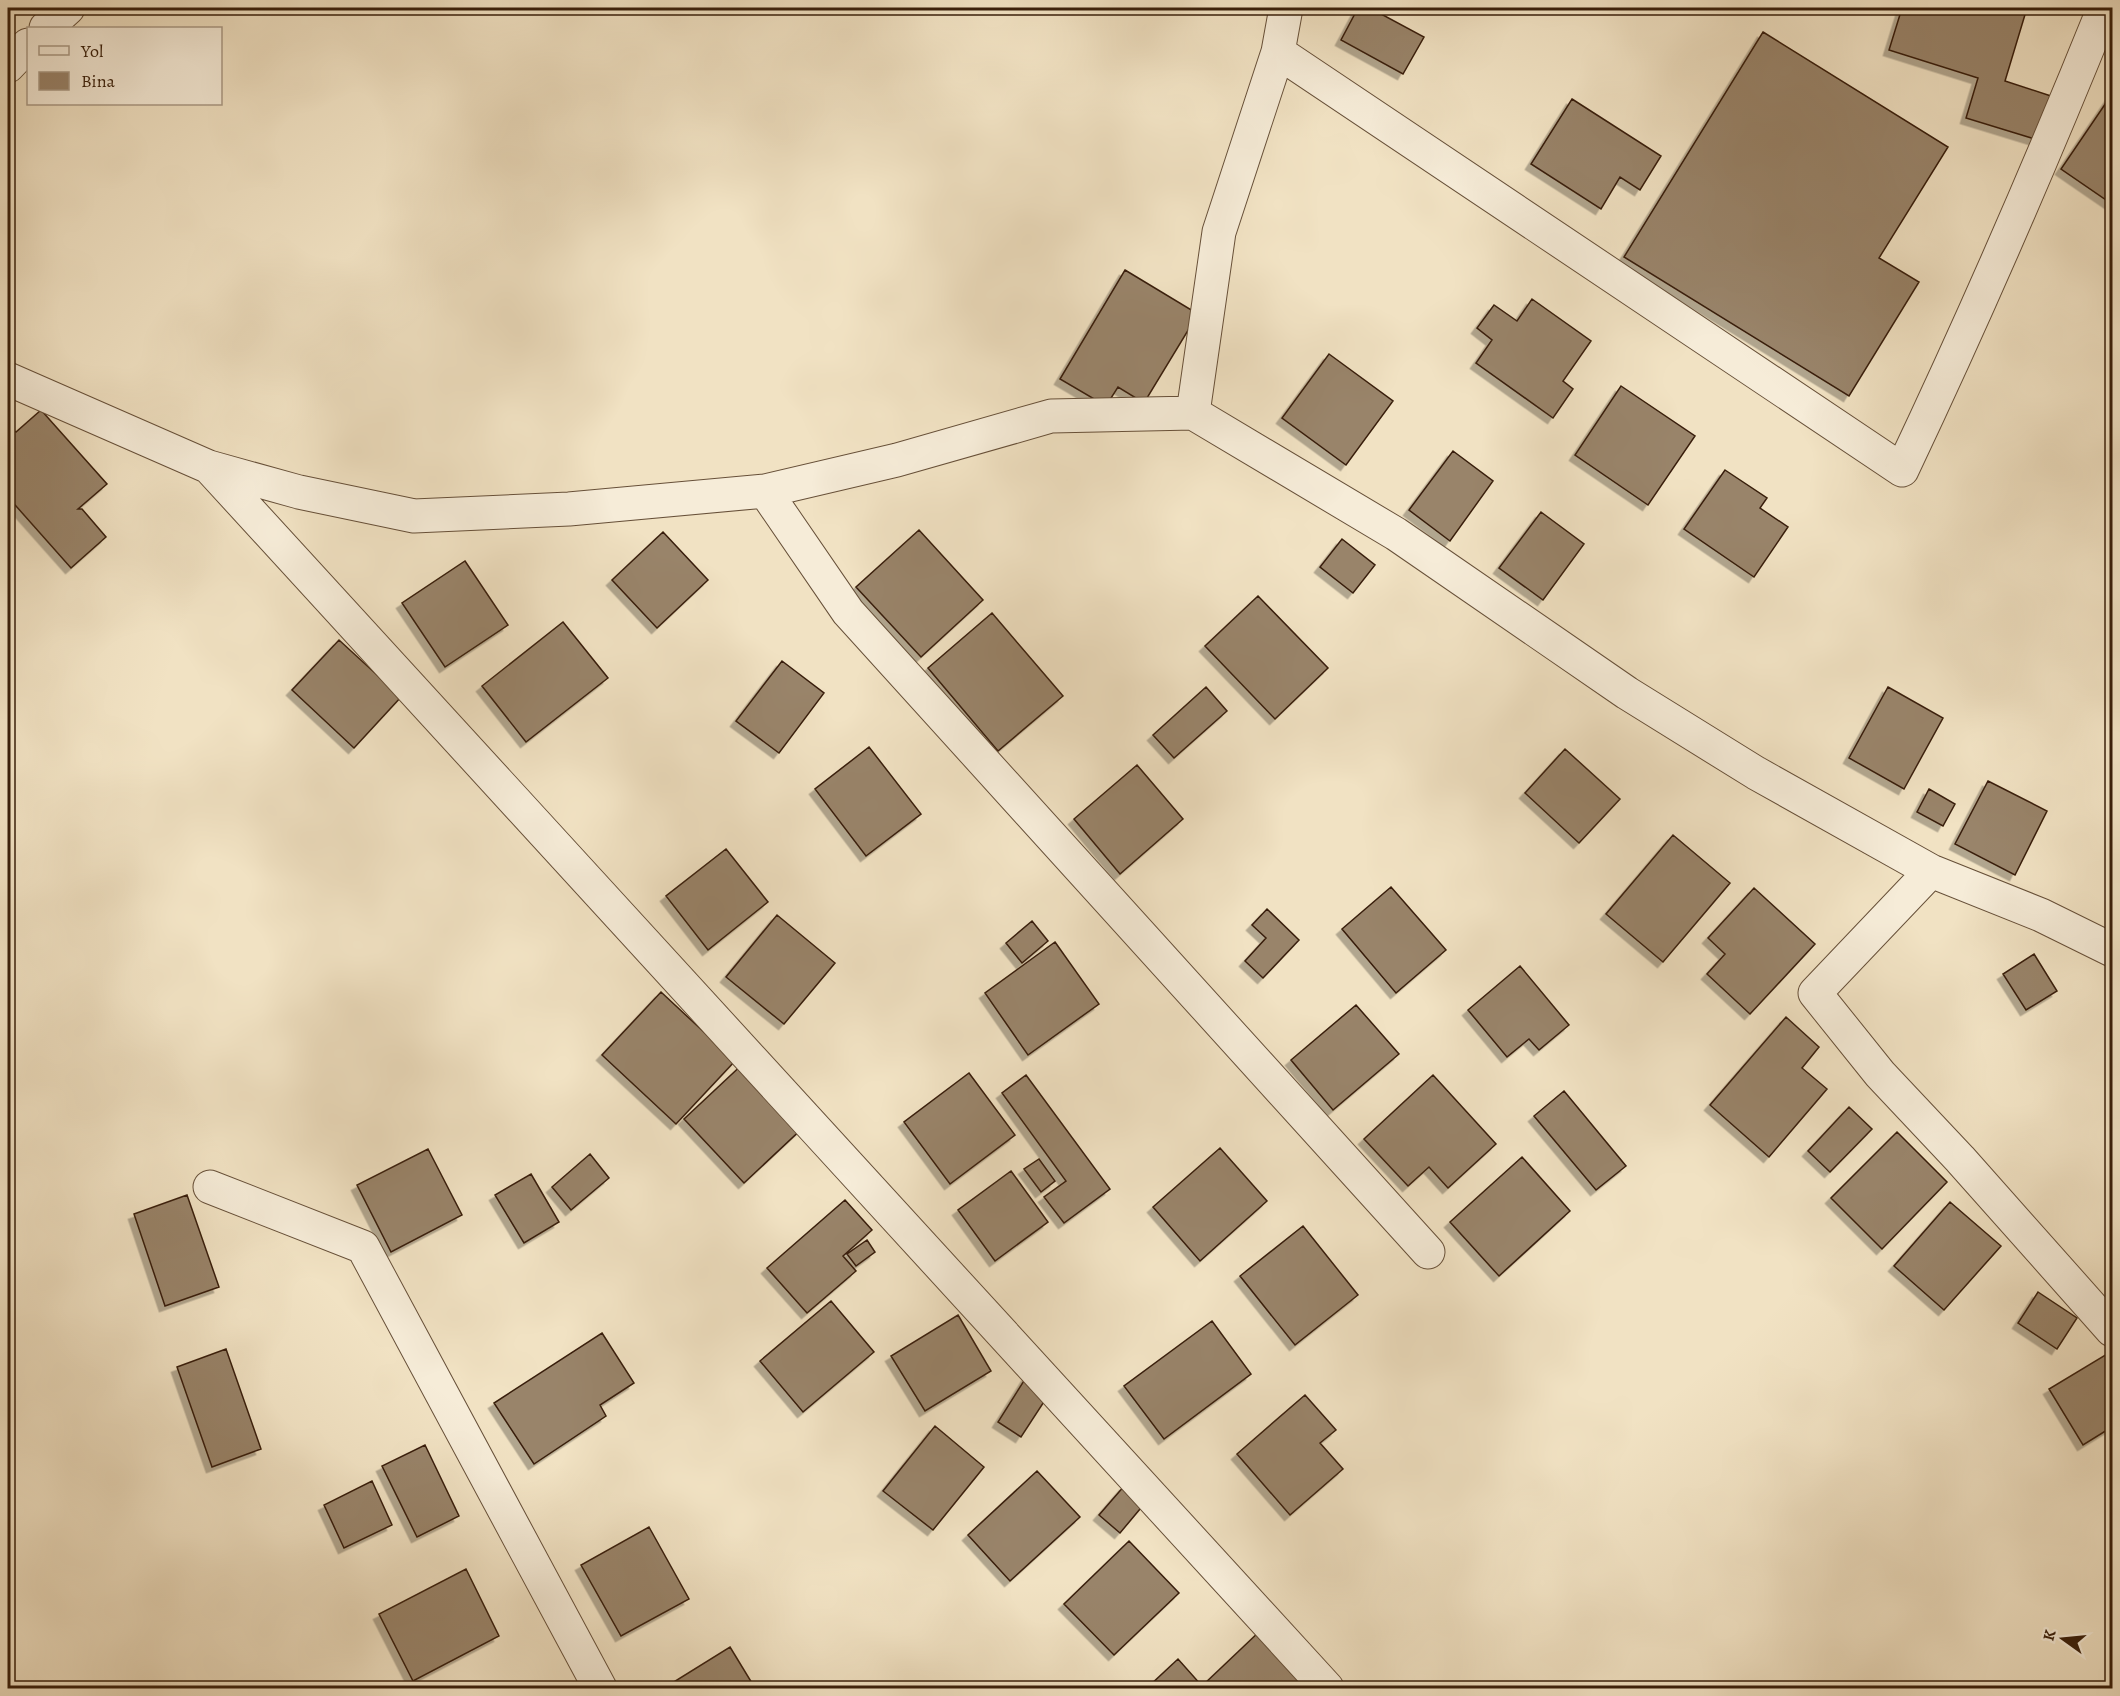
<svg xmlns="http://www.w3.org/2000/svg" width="2120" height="1696" font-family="Alegreya,serif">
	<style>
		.building { fill: #99846b; stroke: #391f0b; stroke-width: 1.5; filter: url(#shadow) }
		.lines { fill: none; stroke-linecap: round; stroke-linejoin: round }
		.minor-casing { stroke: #675039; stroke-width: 35 }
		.tertiary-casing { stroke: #675039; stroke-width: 35 }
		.minor { stroke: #f6ecd8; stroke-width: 33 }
		.tertiary { stroke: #f6ecd8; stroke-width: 33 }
	</style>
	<defs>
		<filter id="shadow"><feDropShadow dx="-5.5" dy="5.5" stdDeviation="0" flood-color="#0004"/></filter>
	</defs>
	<rect width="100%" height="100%" fill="#f1e2c3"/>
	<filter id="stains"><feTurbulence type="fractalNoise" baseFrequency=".00333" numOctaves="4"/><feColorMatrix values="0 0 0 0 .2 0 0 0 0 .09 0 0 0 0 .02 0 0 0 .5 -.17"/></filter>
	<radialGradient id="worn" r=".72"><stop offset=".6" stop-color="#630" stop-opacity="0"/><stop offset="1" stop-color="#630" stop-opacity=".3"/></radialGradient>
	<path class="building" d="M 1358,8 L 1370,8 L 1424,37 L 1403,74 L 1341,40 Z
		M 1902,8 L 2027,8 L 2005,81 L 2051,96 L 2038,140 L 1966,118 L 1978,78 L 1889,50 Z
		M 1763,32 L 1948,147 L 1879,258 L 1919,282 L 1849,396 L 1624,257 Z
		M 2112,94 L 2112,204 L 2061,169 Z
		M 1572,99 L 1661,156 L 1640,190 L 1620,177 L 1601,209 L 1531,164 Z
		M 1125,270 L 1198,314 L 1144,403 L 1118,387 L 1106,406 L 1060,379 Z
		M 1532,299 L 1591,341 L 1563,381 L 1573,389 L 1553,418 L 1476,363 L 1492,340 L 1477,328 L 1494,305 L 1517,321 Z
		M 1329,354 L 1393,401 L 1346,465 L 1282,418 Z
		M 1621,386 L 1695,436 L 1648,505 L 1575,455 Z
		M 41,410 L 107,484 L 78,509 L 82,509 L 106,537 L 71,568 L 8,497 L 8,433 L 12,429 L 16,432 Z
		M 1453,451 L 1493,481 L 1450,541 L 1409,510 Z
		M 1725,470 L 1767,498 L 1760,508 L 1788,527 L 1754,577 L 1684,529 Z
		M 1541,512 L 1584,544 L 1543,600 L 1499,568 Z
		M 919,530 L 983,600 L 921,657 L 856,587 Z
		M 663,532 L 708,580 L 657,628 L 612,580 Z
		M 1342,539 L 1375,565 L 1353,593 L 1320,567 Z
		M 465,561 L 508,625 L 445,667 L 402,603 Z
		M 1258,596 L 1328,668 L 1275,719 L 1205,646 Z
		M 992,613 L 1063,696 L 998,751 L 928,668 Z
		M 563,622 L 608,678 L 526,742 L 482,686 Z
		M 339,640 L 401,697 L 354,748 L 292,690 Z
		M 782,661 L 824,693 L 779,753 L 736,721 Z
		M 1206,687 L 1227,711 L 1174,758 L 1153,735 Z
		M 1888,687 L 1943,718 L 1904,789 L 1849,758 Z
		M 869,747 L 921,814 L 866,856 L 815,789 Z
		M 1565,749 L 1620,799 L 1579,843 L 1525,793 Z
		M 1137,765 L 1183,819 L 1120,874 L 1074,819 Z
		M 1988,781 L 2047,811 L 2015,875 L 1955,844 Z
		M 1929,789 L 1955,804 L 1943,826 L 1917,812 Z
		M 1673,835 L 1730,883 L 1663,962 L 1606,914 Z
		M 726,849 L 768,902 L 708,950 L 666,896 Z
		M 1391,887 L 1446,950 L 1396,993 L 1342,929 Z
		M 1754,888 L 1815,944 L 1750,1014 L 1707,974 L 1725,954 L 1708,938 Z
		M 1267,909 L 1299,940 L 1263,978 L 1245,961 L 1266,938 L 1252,925 Z
		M 777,915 L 835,963 L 784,1024 L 726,977 Z
		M 1032,921 L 1048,941 L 1022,963 L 1006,943 Z
		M 1055,942 L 1099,1004 L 1028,1055 L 985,993 Z
		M 2034,954 L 2057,991 L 2026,1010 L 2003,974 Z
		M 1520,966 L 1569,1025 L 1539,1050 L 1529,1039 L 1507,1057 L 1468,1010 Z
		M 661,992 L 735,1061 L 676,1124 L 602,1055 Z
		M 1356,1005 L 1399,1054 L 1333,1110 L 1291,1060 Z
		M 1786,1017 L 1819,1047 L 1802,1068 L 1827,1089 L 1769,1157 L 1710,1105 Z
		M 747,1060 L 807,1124 L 744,1183 L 684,1119 Z
		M 969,1073 L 1015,1135 L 950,1184 L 904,1122 Z
		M 1026,1075 L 1110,1189 L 1064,1223 L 1044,1197 L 1066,1181 L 1002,1093 Z
		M 1433,1075 L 1496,1144 L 1448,1188 L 1429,1167 L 1408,1186 L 1364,1139 Z
		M 1564,1091 L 1626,1166 L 1596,1190 L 1534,1116 Z
		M 1849,1107 L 1872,1129 L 1830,1172 L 1808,1151 Z
		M 1897,1132 L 1947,1182 L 1882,1249 L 1831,1198 Z
		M 1220,1148 L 1267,1201 L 1200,1261 L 1153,1207 Z
		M 428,1149 L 462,1215 L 391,1252 L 357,1185 Z
		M 590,1154 L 609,1178 L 571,1210 L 552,1187 Z
		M 1522,1157 L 1570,1211 L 1499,1276 L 1450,1222 Z
		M 1039,1159 L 1055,1181 L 1041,1192 L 1024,1169 Z
		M 1011,1171 L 1048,1222 L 995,1261 L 958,1210 Z
		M 531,1174 L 559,1222 L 524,1243 L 495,1195 Z
		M 187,1195 L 219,1287 L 165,1306 L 134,1214 Z
		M 845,1200 L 872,1230 L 843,1256 L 856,1271 L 807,1313 L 767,1268 Z
		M 1950,1202 L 2001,1246 L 1944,1310 L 1894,1266 Z
		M 1303,1226 L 1358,1295 L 1295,1345 L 1240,1276 Z
		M 867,1240 L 875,1252 L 856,1266 L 847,1254 Z
		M 2038,1292 L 2077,1318 L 2057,1349 L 2018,1323 Z
		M 831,1301 L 874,1352 L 803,1412 L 760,1361 Z
		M 958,1315 L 991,1371 L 925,1411 L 891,1356 Z
		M 1212,1321 L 1251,1374 L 1164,1439 L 1124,1386 Z
		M 602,1333 L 634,1383 L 600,1405 L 606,1416 L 534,1464 L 494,1403 Z
		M 226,1349 L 261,1449 L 212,1467 L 177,1367 Z
		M 2112,1351 L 2112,1427 L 2083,1445 L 2049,1389 Z
		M 1027,1376 L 1051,1391 L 1021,1437 L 998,1422 Z
		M 1305,1395 L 1336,1430 L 1320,1443 L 1343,1469 L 1290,1515 L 1237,1454 Z
		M 935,1426 L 984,1467 L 933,1530 L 883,1491 Z
		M 425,1445 L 459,1516 L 417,1537 L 382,1466 Z
		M 1037,1471 L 1080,1517 L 1010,1581 L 968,1535 Z
		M 372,1481 L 392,1525 L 344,1548 L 324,1505 Z
		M 1125,1485 L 1145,1503 L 1120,1533 L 1099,1515 Z
		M 649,1527 L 689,1599 L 621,1636 L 581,1565 Z
		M 1129,1541 L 1179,1593 L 1114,1655 L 1064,1604 Z
		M 466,1569 L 499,1636 L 413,1681 L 379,1614 Z
		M 1261,1630 L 1313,1688 L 1147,1688 L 1178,1659 L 1202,1686 Z
		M 730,1647 L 755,1688 L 664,1688 Z"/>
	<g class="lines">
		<defs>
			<path id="minor" d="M 1278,52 L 1902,470 C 1974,318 2041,164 2104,8
				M 8,379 L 209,467 L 299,492 L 414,516 L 569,509 L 765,491 L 897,460 L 1051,416 L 1193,413 L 1396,534 L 1627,693 L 1756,773 L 1931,871 L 2041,915 L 2112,950
				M 1193,413 L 1219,232 L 1278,52 L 1286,8
				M 209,467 L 1327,1688
				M 765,491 L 848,612 L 1428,1252
				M 1931,871 L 1815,993 L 1880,1074 L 1960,1159 L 2112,1330
				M 210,1187 L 363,1247 L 600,1688"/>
			<path id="tertiary" d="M 46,28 L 68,8
				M 8,66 L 28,45"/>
		</defs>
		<use href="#minor" class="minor-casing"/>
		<use href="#tertiary" class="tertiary-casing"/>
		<use href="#minor" class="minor"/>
		<use href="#tertiary" class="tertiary"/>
	</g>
	<rect width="2120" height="1696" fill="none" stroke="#f1e2c3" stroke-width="30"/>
	<rect x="9" y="9" width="2102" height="1678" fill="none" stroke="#391f0b" stroke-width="3"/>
	<rect x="15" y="15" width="2090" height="1666" fill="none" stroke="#391f0b" stroke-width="1.5"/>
	<rect x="27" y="27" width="195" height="78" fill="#f6ecd8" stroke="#aa9a86" stroke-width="1.5"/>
	<rect x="39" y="46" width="30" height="9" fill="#f6ecd8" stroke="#aa9a86" stroke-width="1.5"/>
	<text x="81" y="57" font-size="18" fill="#391f0b">Yol</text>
	<rect x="39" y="72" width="30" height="18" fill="#99846b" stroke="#aa9a86" stroke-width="1.5"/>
	<text x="81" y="87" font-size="18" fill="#391f0b">Bina</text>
	<g transform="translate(2063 1639) rotate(285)" stroke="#f6ecd8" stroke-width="4.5" paint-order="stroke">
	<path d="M0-4.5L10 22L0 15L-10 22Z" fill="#391f0b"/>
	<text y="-9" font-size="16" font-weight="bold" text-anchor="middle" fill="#391f0b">K</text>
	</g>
	<rect width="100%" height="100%" filter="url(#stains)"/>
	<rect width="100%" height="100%" fill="url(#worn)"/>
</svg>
